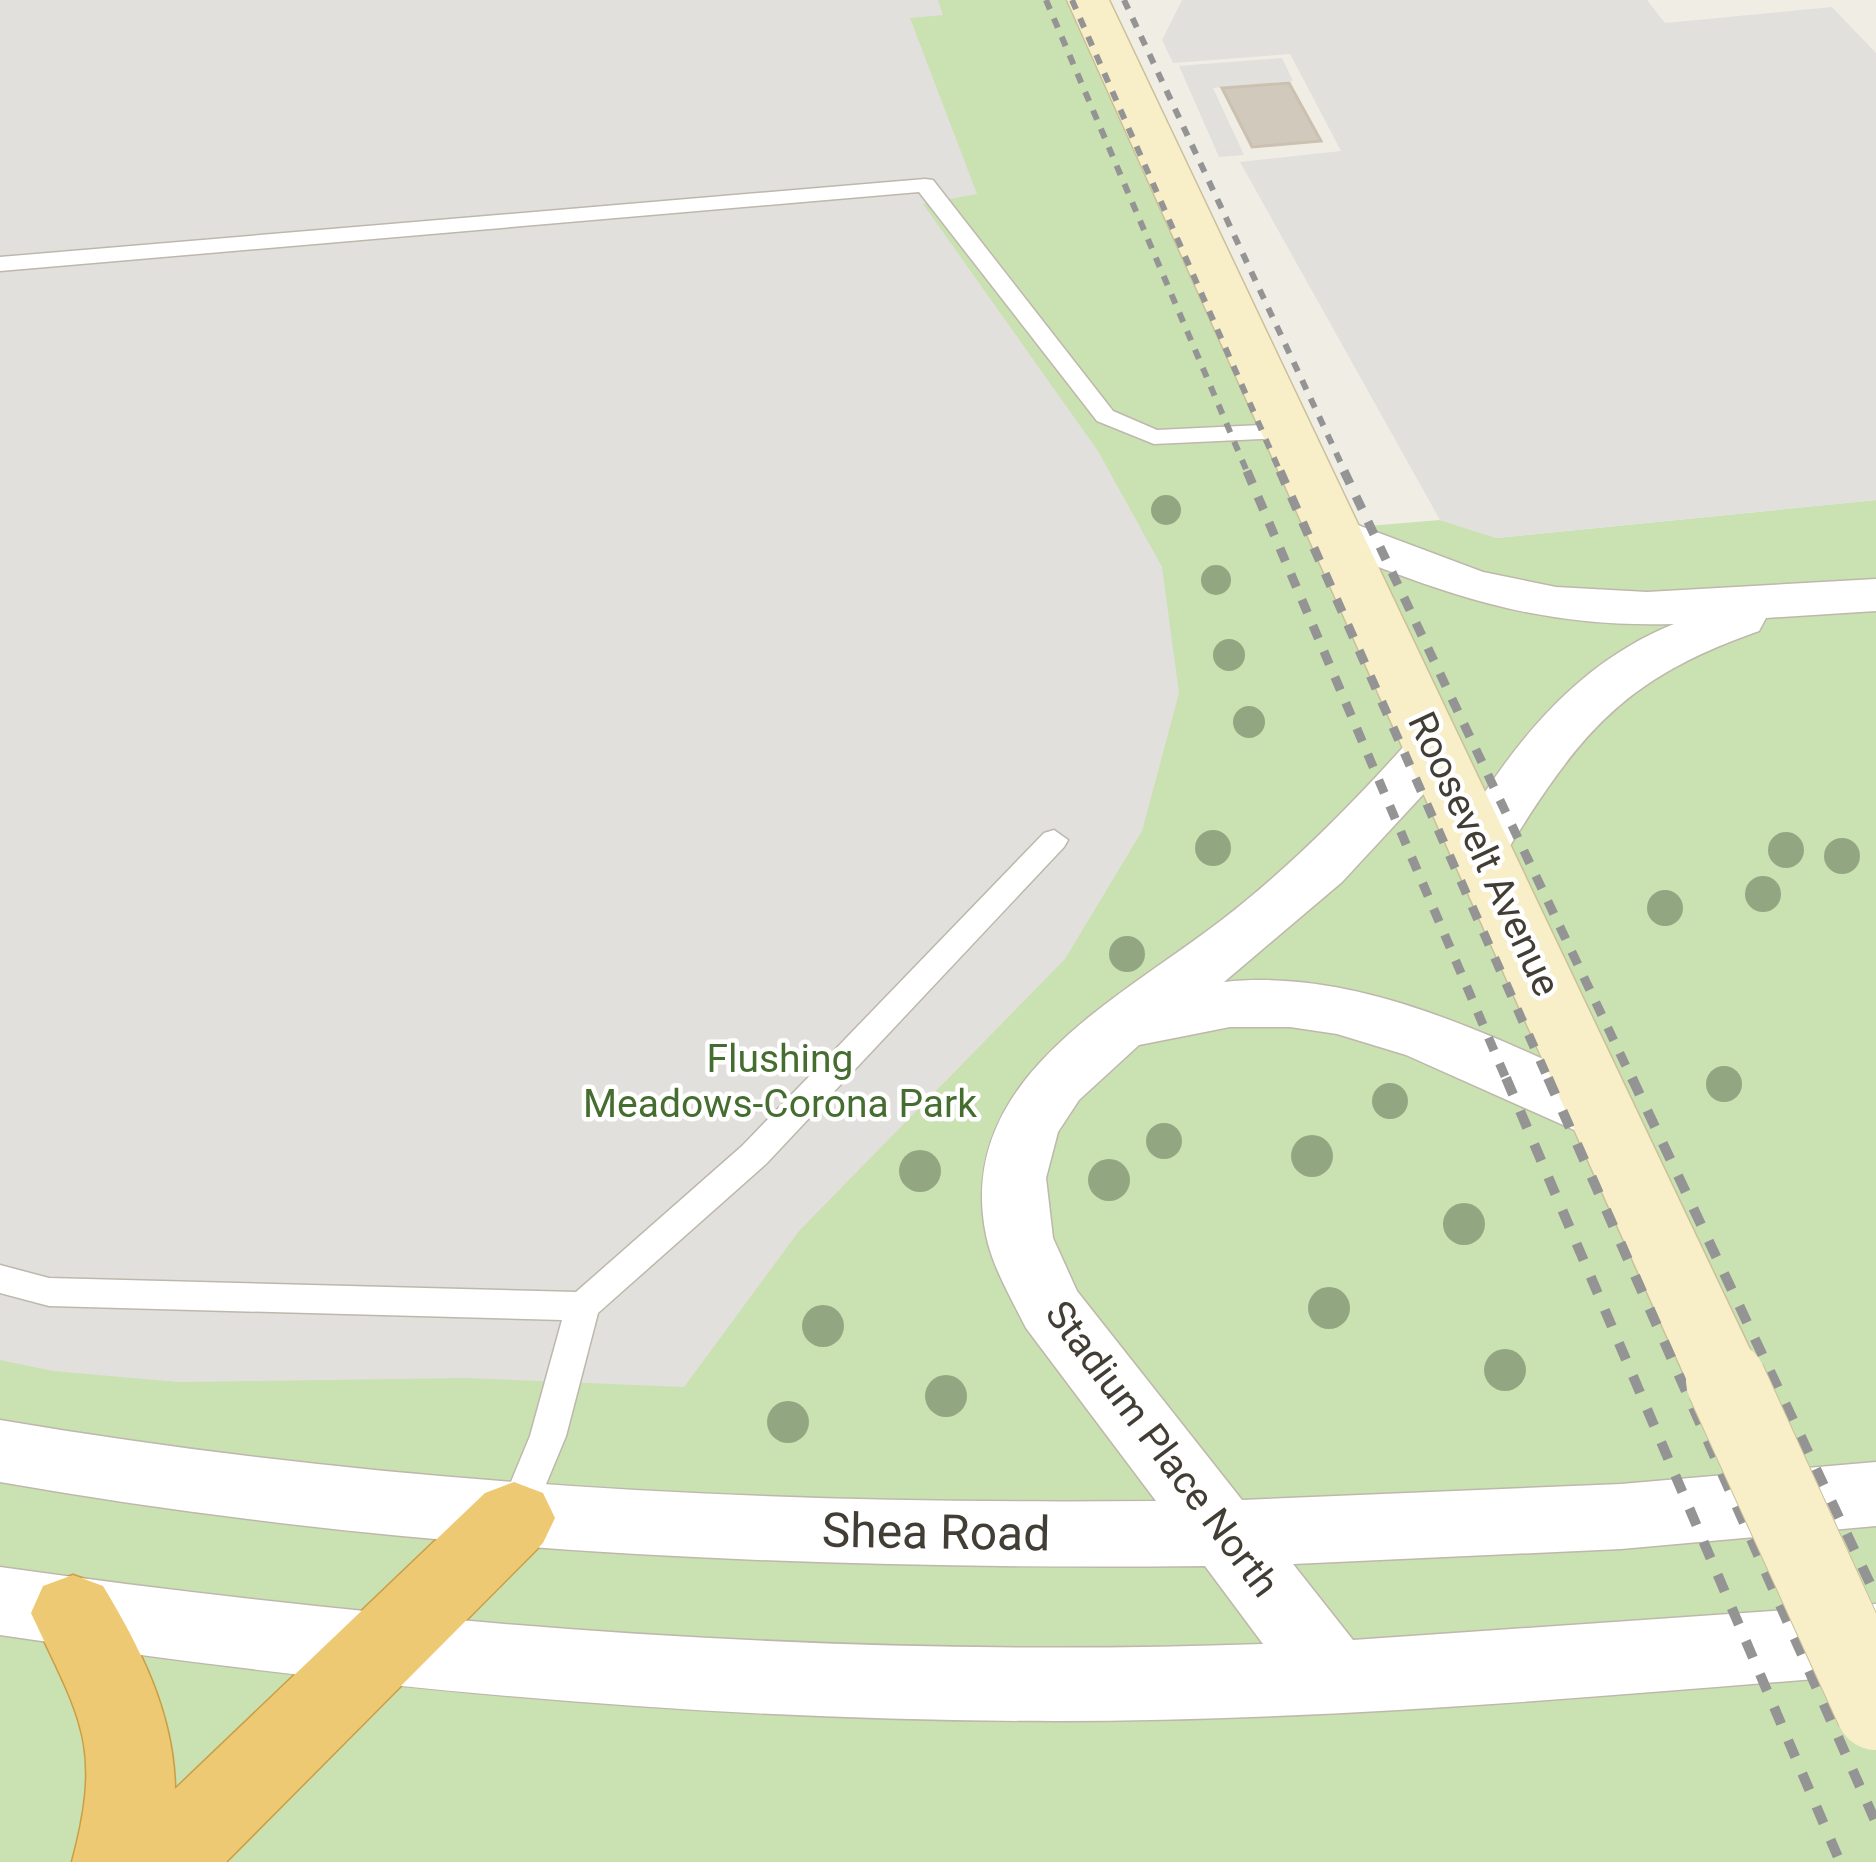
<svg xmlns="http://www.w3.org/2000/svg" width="1876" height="1862" font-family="Roboto,sans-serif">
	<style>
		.green { fill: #cae1b2 }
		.parking { fill: #e2e0dd }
		.building { fill: #d1c9bc; stroke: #cbc1b0; stroke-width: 3 }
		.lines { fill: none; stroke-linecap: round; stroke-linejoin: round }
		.lane-casing { stroke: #beb8ac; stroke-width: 3 }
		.street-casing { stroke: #beb8ac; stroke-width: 3 }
		.secondary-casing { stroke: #cbc099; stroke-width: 3 }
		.highway-casing { stroke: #cb9e44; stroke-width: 3 }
		.lane { fill: #fff; fill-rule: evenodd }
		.street { fill: #fff; fill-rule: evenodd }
		.secondary { fill: #f8eec7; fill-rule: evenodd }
		.highway { fill: #eec973; fill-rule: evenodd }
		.rail-far2 { stroke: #949494; stroke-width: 6; stroke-dasharray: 10 10; stroke-linecap: butt }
		.rail-far1 { stroke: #949494; stroke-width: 9; stroke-dasharray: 14 14; stroke-linecap: butt }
		.rail { stroke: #949494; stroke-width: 10; stroke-dasharray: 18 18; stroke-linecap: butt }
		.secondary-bridge-casing { stroke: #cbc099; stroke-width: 82; stroke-linecap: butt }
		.secondary-bridge { stroke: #f8eec7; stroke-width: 80 }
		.tree { fill: #92a781 }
		.labels { text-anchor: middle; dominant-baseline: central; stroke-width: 9; stroke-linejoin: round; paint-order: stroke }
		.street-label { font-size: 39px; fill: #423e35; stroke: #fff }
		.park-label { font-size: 39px; fill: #456d2f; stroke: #fff }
		.near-street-label { font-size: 48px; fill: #423e35; stroke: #fff }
	</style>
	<rect width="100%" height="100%" fill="#f0ede5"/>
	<path class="green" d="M 0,0 L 1088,0 L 1331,529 L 1440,520 L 1497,538 L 1876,500 L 1876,1862 L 0,1862 Z"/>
	<path class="parking" d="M 0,0 L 938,0 L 943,15 L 910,18 L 977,194 L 923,204 L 1098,451 L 1162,567 L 1179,693 L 1142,831 L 1065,959 L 799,1231 L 684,1387 L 465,1378 L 178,1382 L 53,1371 L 0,1360 Z
		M 1182,0 L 1647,0 L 1665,23 L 1832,7 L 1876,53 L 1876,500 L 1497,538 L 1440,520 L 1240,162 L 1341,151 L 1290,54 L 1173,63 L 1162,40 Z
		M 1282,58 L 1293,81 L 1213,88 L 1244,155 L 1219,157 L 1179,66 Z"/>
	<path class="building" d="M 1289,83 L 1321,141 L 1252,147 L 1222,88 Z"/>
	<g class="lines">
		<defs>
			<path id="lane" d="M 925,179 L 933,180 L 1113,411 L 1157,430 L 1285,424 L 1297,431 L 1285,438 L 1154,444 L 1097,421 L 919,192 L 0,271 L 0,257 Z
				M 1054,830 L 1068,840 L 1064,847 L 766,1164 L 598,1313 L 566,1436 L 527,1530 L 514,1534 L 501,1530 L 496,1518 L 530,1436 L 562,1320 L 49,1306 L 0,1293 L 0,1265 L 49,1278 L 576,1292 L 742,1146 L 1044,833 Z"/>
			<path id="street" d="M 1331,515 L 1483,572 L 1556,587 L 1647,592 L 1876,579 L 1876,611 L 1766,618 L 1759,631 C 1618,680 1577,738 1501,860 L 1480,866 L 1459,860 L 1451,846 C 1506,753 1571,665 1674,624 C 1532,628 1442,593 1313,541 L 1306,530 L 1313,519 Z
				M 1435,728 L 1455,734 L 1463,747 L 1455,760 L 1342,882 L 1224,982 C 1365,967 1502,1042 1627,1097 L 1636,1115 L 1627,1133 L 1604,1140 L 1581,1133 L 1406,1055 L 1337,1034 L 1290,1027 L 1230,1027 L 1139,1045 L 1079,1100 L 1058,1132 L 1046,1178 L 1053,1238 L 1077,1291 L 1242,1500 L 1621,1484 L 1876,1462 L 1876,1526 L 1621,1549 L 1293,1564 L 1353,1640 L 1876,1604 L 1876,1674 C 1603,1696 1329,1721 1055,1721 C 701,1721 349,1687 0,1635 L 0,1567 C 419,1626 840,1659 1263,1644 L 1205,1566 C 801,1570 398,1552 0,1482 L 0,1420 C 382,1485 769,1505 1156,1501 L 1026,1328 C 1012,1300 992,1266 986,1235 C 954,1078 1120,999 1223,919 C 1294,864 1356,800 1415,734 Z"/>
			<path id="secondary" d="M 1067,0 L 1109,0 L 1765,1381 L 1753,1404 L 1726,1414 L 1699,1404 L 1687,1381 Z"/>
			<path id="highway" d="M 514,1482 L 543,1493 L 555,1518 L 543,1543 L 226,1862 L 72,1862 C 104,1743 79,1717 31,1613 L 43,1586 L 73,1575 L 103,1586 C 141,1649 174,1714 175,1789 L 485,1493 Z"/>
		</defs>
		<use href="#lane" class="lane-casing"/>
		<use href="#street" class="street-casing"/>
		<use href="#secondary" class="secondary-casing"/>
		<use href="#highway" class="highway-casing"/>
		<use href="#lane" class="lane"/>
		<use href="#street" class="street"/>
		<use href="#secondary" class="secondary"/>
		<use href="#highway" class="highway"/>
		<path class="rail-far2" d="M 1046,0 L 1248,474
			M 1072,0 L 1281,474
			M 1124,0 L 1346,474"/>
		<path class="rail-far1" d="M 1247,471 L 1507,1081
			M 1280,471 L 1549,1081
			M 1344,471 L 1633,1081"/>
		<path class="rail" d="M 1506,1078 L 1840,1862
			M 1548,1078 L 1876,1823
			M 1632,1078 L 1876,1596"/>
		<defs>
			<path id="secondary-bridge" d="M 1726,1381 L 1876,1710"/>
		</defs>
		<use href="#secondary-bridge" class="secondary-bridge-casing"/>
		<use href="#secondary-bridge" class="secondary-bridge"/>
	</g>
	<g class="tree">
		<circle cx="1166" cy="510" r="15"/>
		<circle cx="1216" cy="580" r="15"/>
		<circle cx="1229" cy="655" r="16"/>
		<circle cx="1249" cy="722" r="16"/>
		<circle cx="1213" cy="848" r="18"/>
		<circle cx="1786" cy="850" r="18"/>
		<circle cx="1842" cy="856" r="18"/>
		<circle cx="1763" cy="894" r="18"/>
		<circle cx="1665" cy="908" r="18"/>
		<circle cx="1127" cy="954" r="18"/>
		<circle cx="1724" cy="1084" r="18"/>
		<circle cx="1390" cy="1101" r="18"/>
		<circle cx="1164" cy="1141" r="18"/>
		<circle cx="1312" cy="1156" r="21"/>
		<circle cx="920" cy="1171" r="21"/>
		<circle cx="1109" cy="1180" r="21"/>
		<circle cx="1464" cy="1224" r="21"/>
		<circle cx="1329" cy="1308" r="21"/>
		<circle cx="823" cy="1326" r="21"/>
		<circle cx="1505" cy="1370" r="21"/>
		<circle cx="946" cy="1396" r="21"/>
		<circle cx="788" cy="1422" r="21"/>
	</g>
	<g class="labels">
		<g class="street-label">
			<text transform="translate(1484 854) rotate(65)">Roosevelt Avenue</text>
			<text transform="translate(1162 1449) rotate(53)">Stadium Place North</text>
		</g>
		<g class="park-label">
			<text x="780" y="1059">Flushing<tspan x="780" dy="45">Meadows-Corona Park</tspan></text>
		</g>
		<g class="near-street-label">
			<text transform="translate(936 1532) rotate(1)">Shea Road</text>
		</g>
	</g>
</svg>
